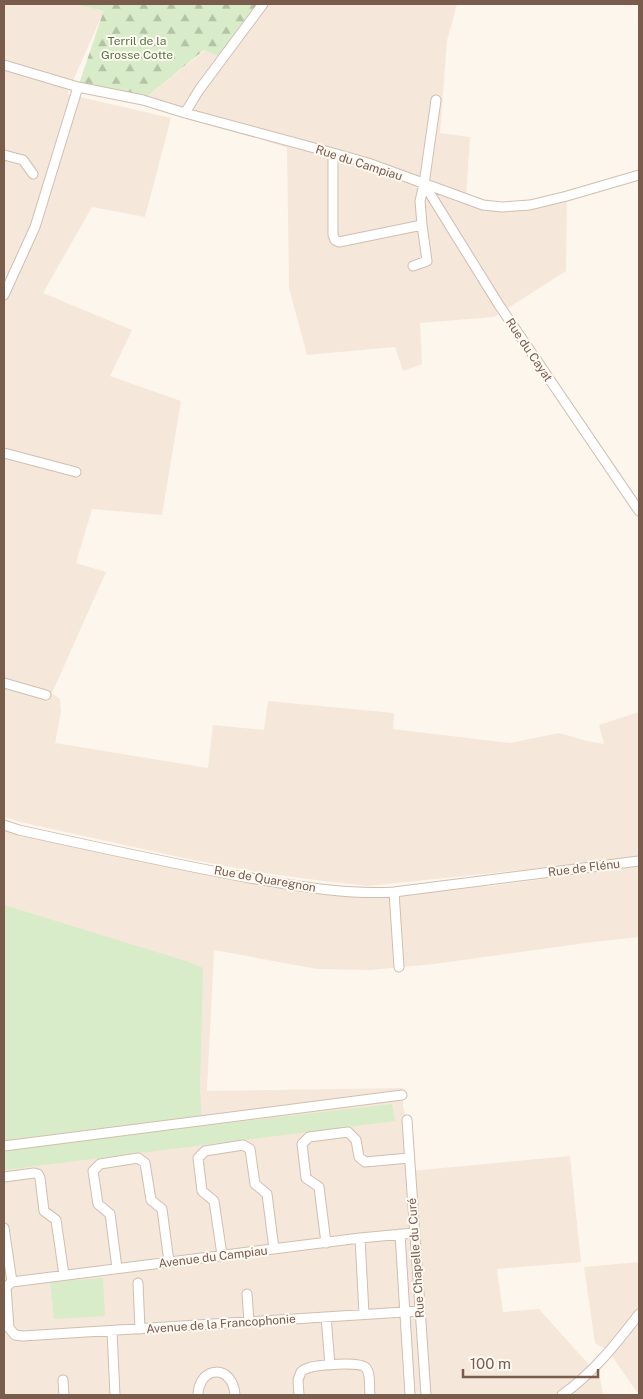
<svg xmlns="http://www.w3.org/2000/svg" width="643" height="1399" font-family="'Public Sans',sans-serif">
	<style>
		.residential { fill: #f5e8da }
		.green { fill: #d8ecc9 }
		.forest { fill: url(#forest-firs) }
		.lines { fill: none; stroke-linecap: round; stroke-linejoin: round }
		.minor-casing { stroke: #d1beb0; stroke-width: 11 }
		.minor { stroke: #fff; stroke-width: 9 }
		.labels { text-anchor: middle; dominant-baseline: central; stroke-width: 4; stroke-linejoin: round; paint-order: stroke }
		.park-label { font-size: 12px; fill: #537a41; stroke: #fffaf3 }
		.street-label { font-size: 12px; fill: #7a5c4d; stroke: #fffaf3 }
	</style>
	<defs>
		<pattern id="forest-firs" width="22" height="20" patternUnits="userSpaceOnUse" patternTransform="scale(1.25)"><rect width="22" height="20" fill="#d8ecc9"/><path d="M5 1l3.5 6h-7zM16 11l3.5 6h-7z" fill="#b4c2a5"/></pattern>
	</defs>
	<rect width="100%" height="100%" fill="#fdf6ec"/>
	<path class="residential" d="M 4,4 L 73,4 L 104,11 L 67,94 L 171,118 L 145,217 L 92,207 L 43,293 L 132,330 L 110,376 L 181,401 L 162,515 L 92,509 L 76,563 L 106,572 L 52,693 L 60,699 L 61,712 L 55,743 L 208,768 L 213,725 L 264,730 L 268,701 L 394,713 L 393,729 L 510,743 L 559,733 L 587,741 L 604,744 L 599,725 L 639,712 L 639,858 L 368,886 L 323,881 L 257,872 L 188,859 L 20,822 L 4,817 Z
		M 263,4 L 457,4 L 447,41 L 440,133 L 470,137 L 466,199 L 502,207 L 567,196 L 566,271 L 494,317 L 420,323 L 422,364 L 403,371 L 395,347 L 307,355 L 289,288 L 287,148 L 143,100 Z
		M 4,825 L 229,874 L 374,893 L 491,886 L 639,866 L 639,937 L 593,942 L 434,964 L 370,970 L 317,969 L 214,950 L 207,1091 L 403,1088 L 403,1106 L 407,1120 L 410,1171 L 570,1156 L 581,1262 L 497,1269 L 503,1312 L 539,1309 L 600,1377 L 603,1395 L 4,1395 Z
		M 639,1262 L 639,1395 L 609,1352 L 595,1343 L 584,1267 Z"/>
	<path class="green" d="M 73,4 L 106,4 L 104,11 Z
		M 4,905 L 189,962 L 203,968 L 200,1088 L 202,1126 L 392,1104 L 395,1121 L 4,1170 Z
		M 103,1278 L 105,1316 L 54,1319 L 50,1282 Z"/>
	<path class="forest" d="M 106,4 L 263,4 L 223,58 L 204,50 L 143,100 L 78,87 Z"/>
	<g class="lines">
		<defs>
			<path id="minor" d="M 4,65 L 78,87 L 143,100 L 185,113 L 333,153 L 368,163 L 483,205 L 502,207 L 530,205 L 567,196 L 639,175
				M 185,113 L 199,90 L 263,4
				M 333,153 L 333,235 L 335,240 L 339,242 L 422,225 L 420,201 L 424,184 L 436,100
				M 4,155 L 23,160 L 33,174
				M 424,184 L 499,305 L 639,511
				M 413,266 L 427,261 L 422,225
				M 4,295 L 35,227 L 78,87
				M 4,453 L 76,472
				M 4,683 L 46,695
				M 4,825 L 19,830 C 96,847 173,864 250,878 C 298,886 346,895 394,892 L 639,861
				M 394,892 L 399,967
				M 407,1120 L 426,1395
				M 4,1146 L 402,1095
				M 4,1177 L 34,1173 L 38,1174 L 40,1178 L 44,1211 L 56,1220 L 64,1275
				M 4,1228 L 12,1282
				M 400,1234 L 410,1395
				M 360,1238 L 364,1314
				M 326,1243 L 319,1187 L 306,1178 L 302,1144 L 309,1137 L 348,1132 L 356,1140 L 359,1157 L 365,1162 L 409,1158
				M 222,1255 L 214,1201 L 202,1191 L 198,1158 L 205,1151 L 243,1145 L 250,1149 L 255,1184 L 267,1194 L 274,1249
				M 117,1268 L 110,1214 L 98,1204 L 93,1171 L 100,1164 L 138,1158 L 145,1163 L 151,1200 L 162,1209 L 169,1262
				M 12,1282 L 6,1287 L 9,1328 L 15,1335 L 23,1336 L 420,1311
				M 12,1282 L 360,1238 L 414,1233
				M 138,1283 L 140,1329
				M 247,1294 L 249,1322
				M 326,1317 L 330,1365
				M 112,1331 L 115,1395
				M 63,1380 L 64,1395
				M 198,1395 C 199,1365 233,1364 235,1395
				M 299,1395 L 298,1380 L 301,1372 C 303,1370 305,1369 308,1368 C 316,1365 360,1361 366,1368 C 371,1374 369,1388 370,1395
				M 562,1395 C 593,1373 616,1344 639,1314"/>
		</defs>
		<use href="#minor" class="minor-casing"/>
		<use href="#minor" class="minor"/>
	</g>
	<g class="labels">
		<g class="park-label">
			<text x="137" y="41">Terril de la<tspan x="137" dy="14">Grosse Cotte</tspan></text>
		</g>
		<g class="street-label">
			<text transform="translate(359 163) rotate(18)">Rue du Campiau</text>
			<text transform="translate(529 350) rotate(56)">Rue du Cayat</text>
			<text transform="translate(584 868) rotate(-7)">Rue de Flénu</text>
			<text transform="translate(265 879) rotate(10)">Rue de Quaregnon</text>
			<text transform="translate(213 1257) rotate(-7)">Avenue du Campiau</text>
			<text transform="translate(416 1258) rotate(-94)">Rue Chapelle du Curé</text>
			<text transform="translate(221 1324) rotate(-4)">Avenue de la Francophonie</text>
		</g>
	</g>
	<rect width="643" height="1399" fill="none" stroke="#7a5c4d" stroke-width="10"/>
	<path d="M463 1369v8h135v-8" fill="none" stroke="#7a5c4d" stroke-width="2.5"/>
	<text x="470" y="1369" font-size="15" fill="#7a5c4d" stroke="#fffaf3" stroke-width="4" paint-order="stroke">100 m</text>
</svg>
